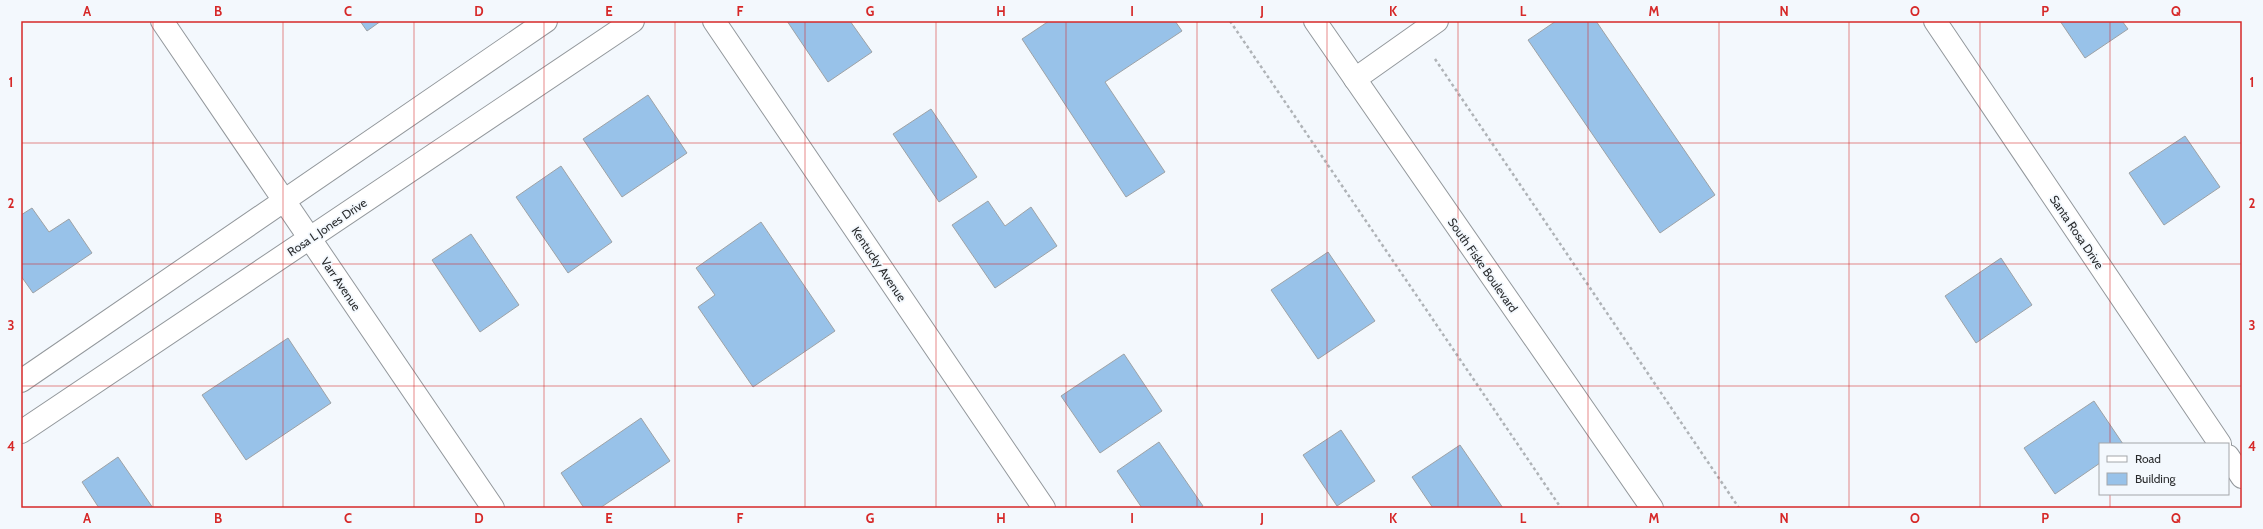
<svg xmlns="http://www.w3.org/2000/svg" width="2263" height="529" font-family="Cabin,sans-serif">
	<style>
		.building { fill: #98c2e9; stroke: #9da2a6 }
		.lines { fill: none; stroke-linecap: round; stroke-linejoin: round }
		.minor-casing { stroke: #93989c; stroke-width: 24 }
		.secondary-casing { stroke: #93989c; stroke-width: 24 }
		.path { stroke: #afb3b7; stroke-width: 2.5; stroke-dasharray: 3 3; stroke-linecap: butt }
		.minor { stroke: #fff; stroke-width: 22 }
		.secondary { stroke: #fff; stroke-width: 22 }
		.grid { fill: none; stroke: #d62828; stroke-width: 1; stroke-opacity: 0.55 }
		.labels { text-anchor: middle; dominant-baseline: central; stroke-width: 3.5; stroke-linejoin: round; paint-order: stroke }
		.street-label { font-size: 12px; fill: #2a2c2e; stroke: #f3f8fd }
		.neatline { fill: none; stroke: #d62828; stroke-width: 1.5 }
		.grid-label { font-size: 13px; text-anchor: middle; font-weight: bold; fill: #d62828 }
	</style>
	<rect width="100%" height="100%" fill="#f3f8fd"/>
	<path class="building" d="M 360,21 L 381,21 L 367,31 Z
		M 787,21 L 850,21 L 872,52 L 828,82 Z
		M 1049,21 L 1175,21 L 1182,31 L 1105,82 L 1165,172 L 1126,197 L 1022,39 Z
		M 1556,21 L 1596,21 L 1715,195 L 1660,233 L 1528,40 Z
		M 2060,21 L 2122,21 L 2128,29 L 2085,58 Z
		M 648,95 L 687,153 L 622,197 L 583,139 Z
		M 931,109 L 977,177 L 939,202 L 893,134 Z
		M 2185,136 L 2220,187 L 2164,225 L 2129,173 Z
		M 561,166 L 612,242 L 568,273 L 516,197 Z
		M 988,201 L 1005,226 L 1031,207 L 1057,246 L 995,288 L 952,225 Z
		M 32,208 L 49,232 L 69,219 L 92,253 L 33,293 L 21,276 L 21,215 Z
		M 761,222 L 835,331 L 753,387 L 698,307 L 715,295 L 696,268 Z
		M 471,234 L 519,305 L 480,332 L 432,260 Z
		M 1328,252 L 1375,321 L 1318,359 L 1271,290 Z
		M 2001,258 L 2032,305 L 1976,343 L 1945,296 Z
		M 288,338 L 331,403 L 246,460 L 202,395 Z
		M 1124,354 L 1162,411 L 1100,453 L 1061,396 Z
		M 2094,401 L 2123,444 L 2100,444 L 2100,463 L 2055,494 L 2024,448 Z
		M 641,418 L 670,461 L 600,508 L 584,508 L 561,473 Z
		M 1341,430 L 1375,481 L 1337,506 L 1303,455 Z
		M 1159,442 L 1203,506 L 1200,508 L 1142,508 L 1117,471 Z
		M 1460,445 L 1503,508 L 1433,508 L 1412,477 Z
		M 118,457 L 153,508 L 99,508 L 82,482 Z"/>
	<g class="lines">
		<defs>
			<path id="minor" d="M 162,21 L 493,508
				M 714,21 L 1044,508
				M 1935,21 L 2220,444
				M 1355,79 L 1437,21
				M 21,381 L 546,21
				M 21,432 L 633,21
				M 2228,456 L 2242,477"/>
			<path id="secondary" d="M 1315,21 L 1652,508"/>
		</defs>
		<use href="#minor" class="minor-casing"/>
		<use href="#secondary" class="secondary-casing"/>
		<path class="path" d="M 1230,21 L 1561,508
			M 1435,59 L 1739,508"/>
		<use href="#minor" class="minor"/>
		<use href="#secondary" class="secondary"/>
	</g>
	<path class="grid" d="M 153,21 L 153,508M 283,21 L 283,508M 414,21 L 414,508M 544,21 L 544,508M 675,21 L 675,508M 805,21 L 805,508M 936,21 L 936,508M 1066,21 L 1066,508M 1197,21 L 1197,508M 1327,21 L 1327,508M 1458,21 L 1458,508M 1588,21 L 1588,508M 1719,21 L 1719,508M 1849,21 L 1849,508M 1980,21 L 1980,508M 2110,21 L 2110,444M 21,143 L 2242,143M 21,264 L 2242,264M 21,386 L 2242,386M 2110,494 L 2110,508"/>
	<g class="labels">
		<g class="street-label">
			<text transform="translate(327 227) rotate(-34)">Rosa L Jones Drive</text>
			<text transform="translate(2077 232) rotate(56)">Santa Rosa Drive</text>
			<text transform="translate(879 264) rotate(56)">Kentucky Avenue</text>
			<text transform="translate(1483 265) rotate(55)">South Fiske Boulevard</text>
			<text transform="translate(341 284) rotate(56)">Varr Avenue</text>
		</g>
	</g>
	<rect width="2263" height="529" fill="none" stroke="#f3f8fd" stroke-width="44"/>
	<rect x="2099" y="443" width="130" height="52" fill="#f3f8fd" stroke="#a3a6aa"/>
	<rect x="2107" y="456" width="20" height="6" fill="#ffffff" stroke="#a3a6aa"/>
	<text x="2135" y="463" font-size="12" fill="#2a2c2e">Road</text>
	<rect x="2107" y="473" width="20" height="12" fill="#98c2e9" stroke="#a3a6aa"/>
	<text x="2135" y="483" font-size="12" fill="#2a2c2e">Building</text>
	<rect x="22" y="22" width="2219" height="485" class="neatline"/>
	<g class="grid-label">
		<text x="87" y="16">A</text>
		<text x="218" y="16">B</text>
		<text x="348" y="16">C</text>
		<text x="479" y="16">D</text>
		<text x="609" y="16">E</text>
		<text x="740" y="16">F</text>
		<text x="870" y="16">G</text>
		<text x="1001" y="16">H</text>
		<text x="1132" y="16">I</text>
		<text x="1262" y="16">J</text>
		<text x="1393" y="16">K</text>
		<text x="1523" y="16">L</text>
		<text x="1654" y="16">M</text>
		<text x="1784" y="16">N</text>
		<text x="1915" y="16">O</text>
		<text x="2045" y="16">P</text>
		<text x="2176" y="16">Q</text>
		<text x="11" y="87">1</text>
		<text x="2252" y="87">1</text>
		<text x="11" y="208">2</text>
		<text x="2252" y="208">2</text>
		<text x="11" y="330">3</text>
		<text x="2252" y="330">3</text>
		<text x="11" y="451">4</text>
		<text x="2252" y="451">4</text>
		<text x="87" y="523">A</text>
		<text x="218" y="523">B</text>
		<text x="348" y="523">C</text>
		<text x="479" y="523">D</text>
		<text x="609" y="523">E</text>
		<text x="740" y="523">F</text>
		<text x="870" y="523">G</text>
		<text x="1001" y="523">H</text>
		<text x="1132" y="523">I</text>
		<text x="1262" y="523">J</text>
		<text x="1393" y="523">K</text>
		<text x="1523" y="523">L</text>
		<text x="1654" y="523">M</text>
		<text x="1784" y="523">N</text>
		<text x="1915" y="523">O</text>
		<text x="2045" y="523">P</text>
		<text x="2176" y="523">Q</text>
	</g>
</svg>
